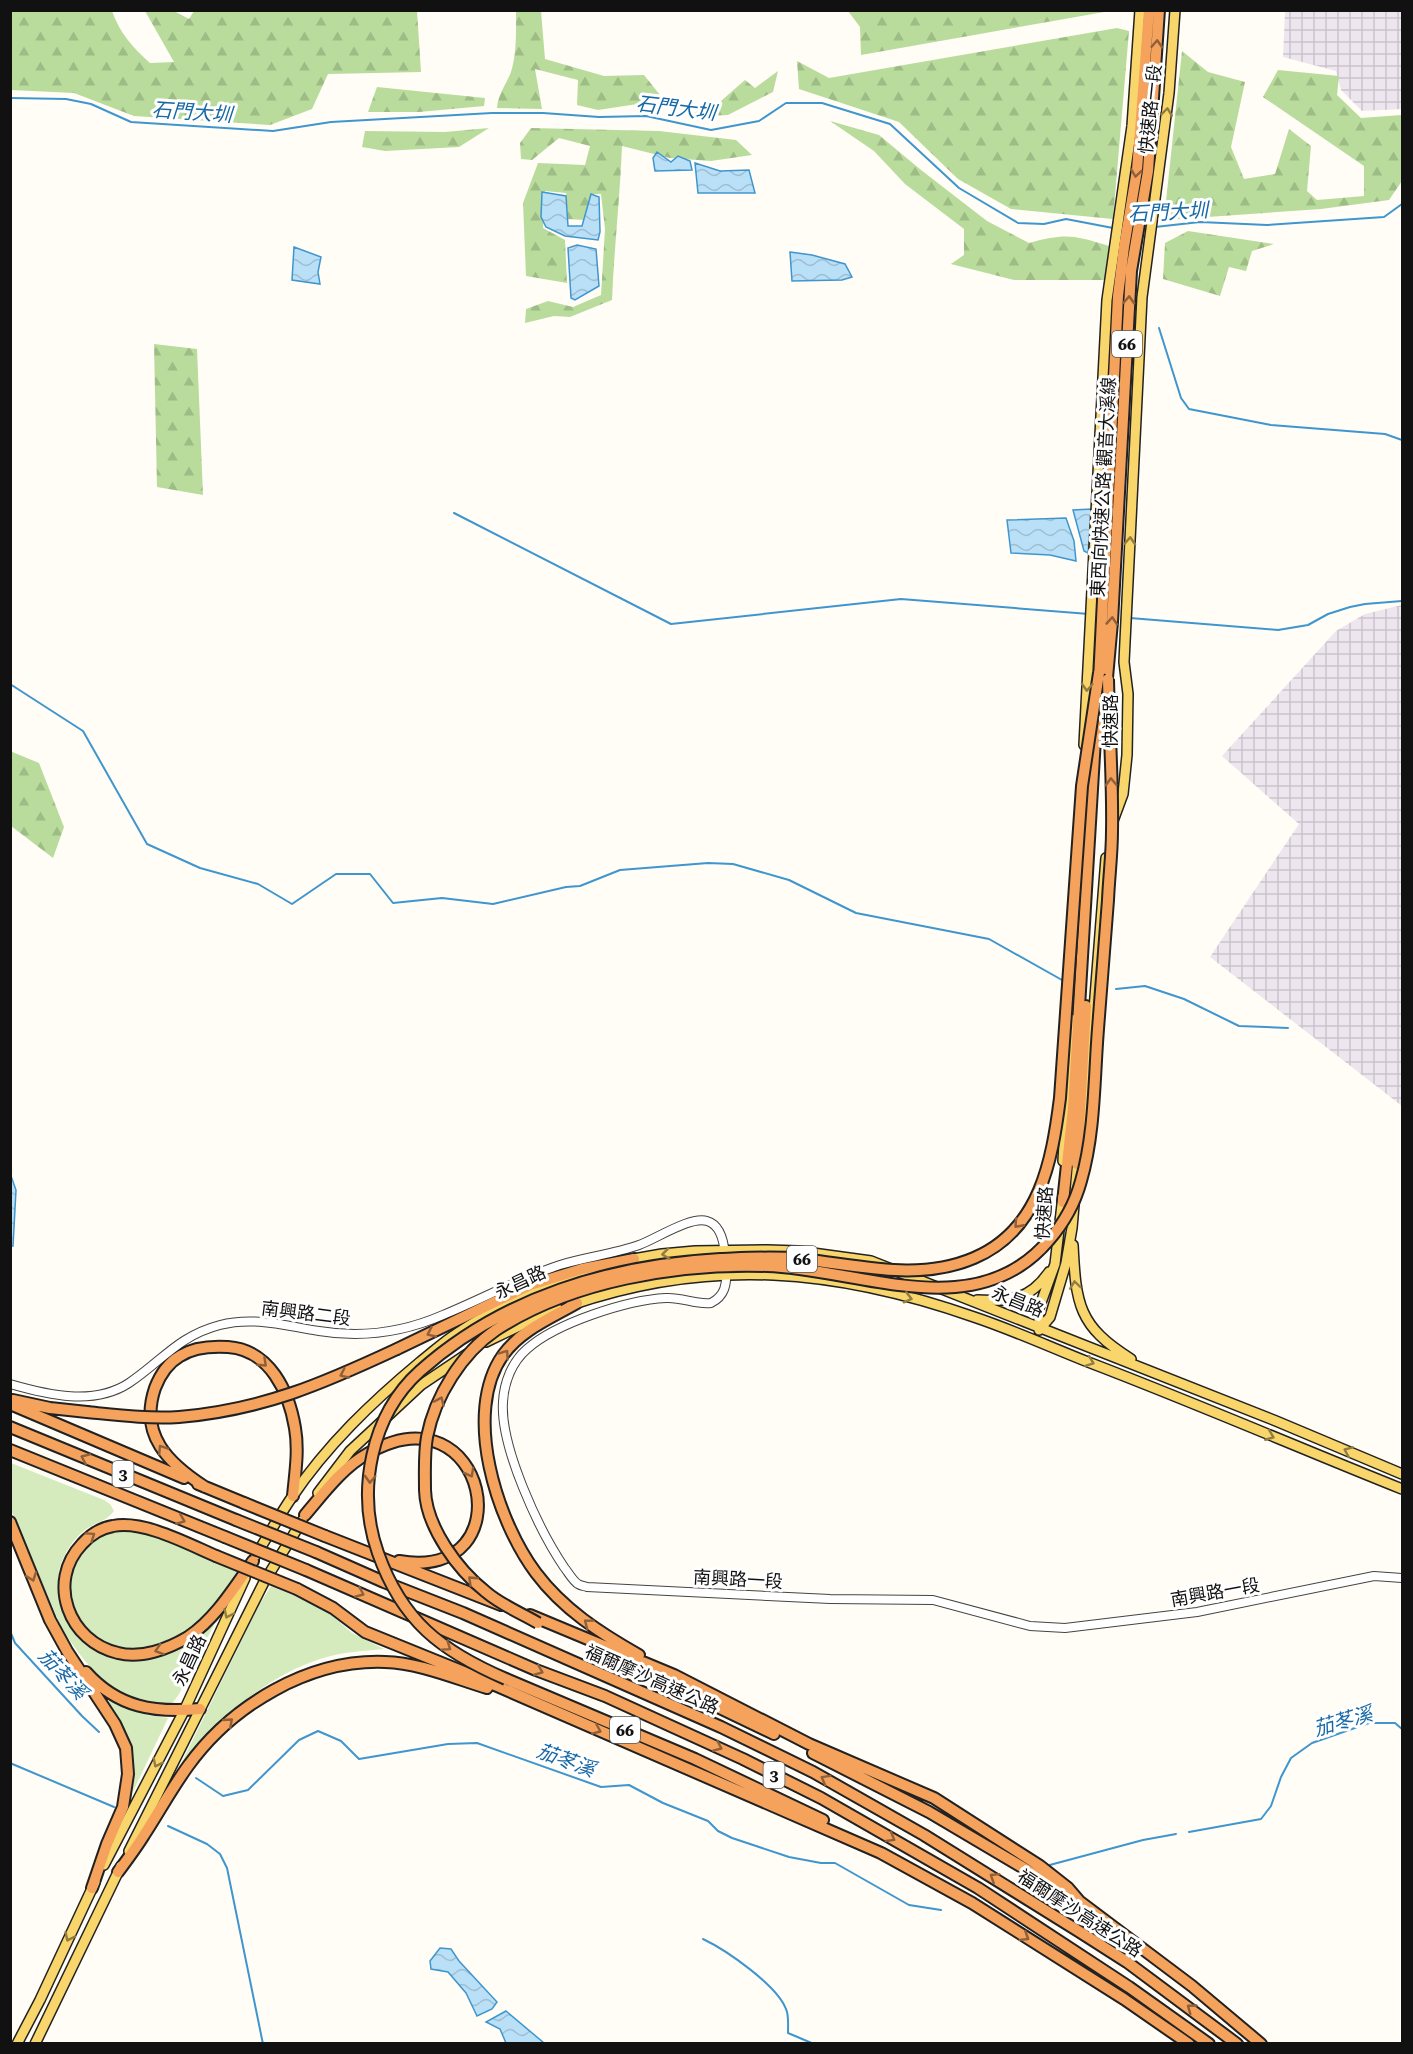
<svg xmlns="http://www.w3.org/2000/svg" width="1413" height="2054" font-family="'Roboto Serif','Noto Sans TC',serif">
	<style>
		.industrial { fill: url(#industrial-grid) }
		.grass { fill: #d5ebbd }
		.forest { fill: url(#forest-firs) }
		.water { fill: url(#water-waves); stroke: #3f96cf; stroke-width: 1.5 }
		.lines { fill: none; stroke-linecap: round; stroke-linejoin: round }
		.stream { stroke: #3f96cf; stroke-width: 2 }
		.minor-casing { stroke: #444; stroke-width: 10 }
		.major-casing { stroke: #222; stroke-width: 12 }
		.highway-casing { stroke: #222; stroke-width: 14 }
		.minor { stroke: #fff; stroke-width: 8 }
		.major { stroke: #f9d66b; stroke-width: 9 }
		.highway { stroke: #f5a25d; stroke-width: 10 }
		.highway-bridge-casing { stroke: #222; stroke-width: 14; stroke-linecap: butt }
		.highway-bridge { stroke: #f5a25d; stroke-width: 10 }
		.oneway { stroke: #8e613b }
		.oneway2 { stroke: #917d42 }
		.labels { text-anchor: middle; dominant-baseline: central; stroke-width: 6; stroke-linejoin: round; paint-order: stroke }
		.shield { fill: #fff; stroke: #585858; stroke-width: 1.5 }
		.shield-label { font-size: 16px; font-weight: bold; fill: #111 }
		.street-label { font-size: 18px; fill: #111; stroke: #fff }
		.water-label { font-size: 20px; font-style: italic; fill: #1768a6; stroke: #fff }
	</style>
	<defs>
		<pattern id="industrial-grid" width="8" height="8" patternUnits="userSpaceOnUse" patternTransform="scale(1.5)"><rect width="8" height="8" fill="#eee6ef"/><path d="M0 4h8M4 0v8" fill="none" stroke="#cbc4cc"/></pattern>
		<pattern id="forest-firs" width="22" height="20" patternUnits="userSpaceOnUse" patternTransform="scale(1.5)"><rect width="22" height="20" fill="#b9dc9c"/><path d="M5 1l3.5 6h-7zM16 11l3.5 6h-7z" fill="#9ebc85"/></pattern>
		<pattern id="water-waves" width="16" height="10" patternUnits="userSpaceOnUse" patternTransform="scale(1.5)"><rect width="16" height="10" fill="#b9e0f7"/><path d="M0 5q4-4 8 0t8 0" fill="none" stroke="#9ebfd3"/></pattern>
	</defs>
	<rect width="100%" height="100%" fill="#fffdf5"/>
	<path class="industrial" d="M 1285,11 L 1402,11 L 1402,109 L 1362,111 L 1341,90 L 1336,71 L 1283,57 Z
		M 1402,605 L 1402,1106 L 1210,957 L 1299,824 L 1222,756 L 1336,631 L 1365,614 Z"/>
	<path class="grass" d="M 11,1463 L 104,1500 L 110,1504 L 114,1511 C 107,1520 100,1521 91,1526 C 78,1533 68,1547 62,1561 C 56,1575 57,1595 62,1610 C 77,1658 133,1671 175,1651 C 189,1645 201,1633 212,1623 L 214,1625 C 205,1642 196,1660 187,1678 C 183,1686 179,1696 173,1702 C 167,1707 159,1704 151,1703 C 109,1697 84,1662 62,1629 L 11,1510 Z
		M 118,1530 C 159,1532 199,1555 237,1571 C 225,1591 213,1610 195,1625 C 169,1645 125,1658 96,1638 C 75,1624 61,1589 73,1565 C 82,1546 99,1535 118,1530 Z
		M 271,1586 L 323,1608 L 352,1633 L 384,1649 C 362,1651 341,1652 320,1659 C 262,1678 218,1721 180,1766 L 259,1605 Z
		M 110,1700 L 147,1715 L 168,1718 L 130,1798 L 132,1784 L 121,1725 L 107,1703 Z"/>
	<path class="forest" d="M 516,10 L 541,11 L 545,59 L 604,76 L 644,75 L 664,100 L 598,110 L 577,105 L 578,80 L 535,69 L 542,109 L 497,108 C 498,94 506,85 511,72 C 517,53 516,30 516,10 Z
		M 194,11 L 417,11 L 421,72 L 328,74 L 312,109 L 270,125 L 134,116 L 74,93 L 11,90 L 11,11 L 112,11 C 120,33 132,47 150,63 L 174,62 L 145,11 L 174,11 L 189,19 Z
		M 848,11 L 1110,11 L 861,55 L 860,27 Z
		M 1117,28 L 1129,31 L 1113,219 L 1011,209 L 958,179 L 899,122 L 799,89 L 797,61 L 829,78 Z
		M 1182,51 L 1208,72 L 1245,82 L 1231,147 L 1244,179 L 1275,174 L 1289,129 L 1311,146 L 1307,191 L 1317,200 L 1364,196 L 1364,166 L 1263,97 L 1278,70 L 1339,76 L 1337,95 L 1361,118 L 1402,115 L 1402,181 L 1389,200 L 1321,209 L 1164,220 Z
		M 778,71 L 773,92 L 728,115 L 692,117 L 694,113 L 721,101 L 745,80 L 755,88 Z
		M 377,87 L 485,98 L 484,106 L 419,112 L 368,112 Z
		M 830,121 L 879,135 L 921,170 L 987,221 L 1029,243 C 1065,233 1074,235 1109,246 L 1107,280 L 1014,280 L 951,264 L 964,255 L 964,229 L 905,184 L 874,151 Z
		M 489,128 L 459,147 L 385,151 L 362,147 L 365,131 L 445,132 Z
		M 531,128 L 659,131 L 736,140 L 752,155 L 711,161 L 670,158 L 622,146 C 620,198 614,249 612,300 L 570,317 L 554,316 L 525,323 L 526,309 L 548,301 L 573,307 L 601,295 L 605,229 L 601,194 L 594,194 L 584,220 L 568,219 L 566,193 L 545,191 L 543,228 L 565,240 L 567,283 L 526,276 L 523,203 L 538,163 L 585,165 L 590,146 L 559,138 L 532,160 L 521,159 L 520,143 Z
		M 1188,231 L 1274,244 L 1252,251 L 1246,271 L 1229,267 L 1220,296 L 1163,279 L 1165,243 Z
		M 154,344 L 197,349 L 203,495 L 157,487 Z
		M 10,751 L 39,763 L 64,827 L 53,858 L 11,826 Z"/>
	<path class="water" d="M 657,152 L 671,162 L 678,156 L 690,161 L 692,170 L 655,171 L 653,158 Z
		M 695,163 L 720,171 L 749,170 L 755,193 L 698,193 Z
		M 542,192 L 566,196 L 568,226 L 582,226 L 591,194 L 599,197 L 600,232 L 598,240 L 565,236 L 546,227 L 541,217 Z
		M 577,245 L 596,249 L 599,286 L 575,300 L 571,298 L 568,248 Z
		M 294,247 L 321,257 L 318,272 L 320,284 L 292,280 Z
		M 790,252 L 812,255 L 845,264 L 852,277 L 842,280 L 792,281 Z
		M 1092,509 L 1088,553 L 1084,551 L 1073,510 Z
		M 1066,518 L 1074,541 L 1076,561 L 1050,555 L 1011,553 L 1007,520 Z
		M 11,1176 L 16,1190 L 13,1246 L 10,1246 Z
		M 440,1948 L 451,1949 L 459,1961 L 497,2002 L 492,2009 L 477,2016 L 466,1993 L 448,1972 L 431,1969 L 430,1961 Z
		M 506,2011 L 544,2043 L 506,2043 L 500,2029 L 486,2022 Z"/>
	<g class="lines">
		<path class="stream" d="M 10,98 L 66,99 L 91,104 L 131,122 L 273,131 L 331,122 L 492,113 L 543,113 L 599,117 L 646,116 L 711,130 L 759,121 L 786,103 L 822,103 L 890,124 L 959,188 L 1018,223 L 1044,224 L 1066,219 L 1113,228
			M 1155,227 L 1200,222 L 1267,225 L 1384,217 L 1402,204
			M 1159,328 L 1181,398 L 1189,409 L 1271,425 L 1385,434 L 1402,440
			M 454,513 L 671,624 L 901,599 L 1089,614
			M 1130,618 L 1278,630 L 1308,625 L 1328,614 L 1350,607 L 1365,604 L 1402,601
			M 10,684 L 83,731 L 147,844 L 200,868 L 258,884 L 292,904 L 336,874 L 370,874 L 393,903 L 442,898 L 493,904 L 566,887 L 580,886 L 620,870 L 708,863 L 733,864 L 789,880 L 856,913 L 989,939 L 1062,980
			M 1116,989 L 1145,986 L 1184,999 L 1239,1026 L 1288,1028
			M 10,1631 L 15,1643 L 82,1716 L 99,1732
			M 10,1763 L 114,1807
			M 196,1778 L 223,1796 L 248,1790 L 299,1740 L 318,1731 L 341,1741 L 359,1759 L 448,1744 L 477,1743 L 601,1787 L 629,1785 L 663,1803 L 708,1821 L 718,1831 L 732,1838 L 789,1857 L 821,1863 L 835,1863 L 909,1905 L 941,1910
			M 168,1826 L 207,1844 L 220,1854 L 227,1868 L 263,2044
			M 1189,1832 L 1261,1819 L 1271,1806 L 1281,1777 L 1291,1758 L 1312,1743 L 1369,1723 L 1395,1723 L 1402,1729
			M 1046,1866 L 1143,1840 L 1176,1834
			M 703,1939 C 726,1950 777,1985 786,2009 C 789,2015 788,2026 788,2033 L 814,2044"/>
		<defs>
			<path id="minor" d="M 726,1270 C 727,1284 725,1296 711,1303 C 696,1305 682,1297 666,1298 C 627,1300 556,1323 527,1349 C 512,1362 504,1382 503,1402 C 500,1447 539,1530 564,1567 C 568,1572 573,1581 578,1584 C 581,1586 584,1586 587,1587 L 830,1599 L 933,1600 L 1030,1626 L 1065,1628 L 1197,1612 L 1374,1576 L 1402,1578
				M 10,1384 C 48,1395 94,1406 129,1383 C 162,1361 178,1336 220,1325 C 254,1316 286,1326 319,1331 C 361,1338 404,1332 443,1315 C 482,1299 520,1278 560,1265 C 586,1257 614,1254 639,1245 C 656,1239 690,1216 707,1221 C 721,1225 724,1242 725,1255"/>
			<path id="major" d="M 1084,745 L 1107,300 L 1132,126 L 1140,10
				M 1113,821 L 1123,794 L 1127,755 L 1128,694 L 1124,662 L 1142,297 L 1169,93 L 1175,10
				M 1083,1131 L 1086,1111 L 1106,858
				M 1063,1161 L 1071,1019
				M 1073,1245 C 1076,1304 1078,1326 1131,1359
				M 628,1260 L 662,1254 L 695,1251 L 768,1250 L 798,1251 L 871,1261 L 1276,1421 L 1402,1474
				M 977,1300 C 1009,1302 1030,1300 1049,1272
				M 571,1305 C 711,1257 837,1269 974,1317 C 1013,1330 1050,1347 1088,1362 C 1193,1402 1297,1447 1402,1489
				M 1040,1327 L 1038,1311 L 1055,1264 L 1063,1196
				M 1039,1330 L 1050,1317 L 1066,1263 L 1072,1228 L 1078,1159
				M 486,1342 L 542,1315 L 558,1309
				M 318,1493 L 350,1451 L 421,1385 L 467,1354
				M 256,1555 C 268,1536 279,1516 292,1497 C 327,1445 372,1402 420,1362 C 432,1353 443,1342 456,1334 C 497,1306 545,1286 592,1271
				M 129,1851 L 264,1582 L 302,1521
				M 104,1865 L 184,1711 L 245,1578
				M 17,2044 L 40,2000 L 95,1882
				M 35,2044 L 121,1866"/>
			<path id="highway" d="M 1099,680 L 1118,296 L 1124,247 L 1137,170 L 1149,10
				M 1102,733 L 1112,622 L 1131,271 L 1148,171 L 1159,10
				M 1077,1164 L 1086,1006
				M 1063,1202 L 1073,1108 L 1096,722
				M 577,1303 C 551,1318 521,1330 503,1355 C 462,1413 497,1521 536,1573 C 563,1609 600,1633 639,1655
				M 397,1349 L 530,1285 L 582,1269 L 634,1259
				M 13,1400 L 50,1408 L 87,1412
				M 10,1404 L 184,1478
				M 10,1427 L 236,1520
				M 10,1450 L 225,1537
				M 198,1484 L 244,1503
				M 205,1487 C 168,1463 139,1435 155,1388 C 160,1375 168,1363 180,1356 C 194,1347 212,1346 228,1347 C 270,1350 289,1392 295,1428 C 299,1451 295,1474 293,1496
				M 305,1515 C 323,1494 342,1468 367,1454 C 487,1383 527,1583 399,1561
				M 10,1522 L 50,1620 L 67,1651 L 115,1724 L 126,1748 L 128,1774 L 123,1807 L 107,1844 L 92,1888
				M 325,1536 L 501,1605
				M 316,1552 L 384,1582 L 463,1613 L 721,1727 L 813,1772 L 924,1835 L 1080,1932 L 1127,1962 L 1237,2044
				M 216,1556 C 188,1544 144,1520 113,1526 C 101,1528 90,1535 82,1544 C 46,1582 69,1642 118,1653 C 141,1659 168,1649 188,1637 C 215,1619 234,1588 253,1561
				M 306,1570 L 536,1670 L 605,1696 L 743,1759 L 821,1798 L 978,1888 L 1129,1987 L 1209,2044
				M 297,1589 L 333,1608 L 365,1632 L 481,1679 L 881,1853 L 972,1903 L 1124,1999 L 1189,2044
				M 530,1615 L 674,1675 L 809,1744 L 934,1798 L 1040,1866 L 1068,1888 L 1080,1902
				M 626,1663 L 774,1734
				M 86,1672 C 118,1708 155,1713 200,1709
				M 506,1679 L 695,1759 L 823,1820
				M 813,1753 L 929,1812 L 1061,1890
				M 118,1872 C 127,1860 136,1848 144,1835 C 159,1812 172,1788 188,1766 C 232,1705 309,1659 385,1662 C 419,1663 454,1678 487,1688
				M 1075,1898 L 1192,1986 L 1261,2044"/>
		</defs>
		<use href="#minor" class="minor-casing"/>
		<use href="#major" class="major-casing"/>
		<use href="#highway" class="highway-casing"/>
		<use href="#minor" class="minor"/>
		<use href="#major" class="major"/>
		<use href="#highway" class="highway"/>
		<defs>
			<path id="highway-bridge" d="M 87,1412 C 117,1415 149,1419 179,1417 C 262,1410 322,1384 397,1349
				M 244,1503 L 325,1536
				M 236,1520 L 316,1552
				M 225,1537 L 306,1570
				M 216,1556 L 297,1589
				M 538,1623 C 521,1613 501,1605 486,1592 C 458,1570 426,1527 425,1490 C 425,1472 424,1454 427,1437 C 435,1396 462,1353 496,1330 C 571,1281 678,1263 767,1266 C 860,1269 976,1327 1049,1240 C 1064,1223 1075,1203 1081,1181 C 1095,1133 1094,1079 1098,1029 C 1101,986 1105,943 1108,900 C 1109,877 1112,854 1112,831 C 1113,781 1109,730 1108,679
				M 506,1679 C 441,1651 402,1621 378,1553 C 356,1491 371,1415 420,1371 C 503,1297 611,1265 720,1259 C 746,1258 775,1256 801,1259 C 859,1265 918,1282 974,1258 C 1040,1230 1052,1161 1060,1098 L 1082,786 L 1099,673"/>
		</defs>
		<use href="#highway-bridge" class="highway-bridge-casing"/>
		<use href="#highway-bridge" class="highway-bridge"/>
	</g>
	<defs><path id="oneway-chevron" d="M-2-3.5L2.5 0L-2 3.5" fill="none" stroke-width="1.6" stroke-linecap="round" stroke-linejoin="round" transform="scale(1.5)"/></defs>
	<g class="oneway">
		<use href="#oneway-chevron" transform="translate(1157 44) rotate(-87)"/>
		<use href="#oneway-chevron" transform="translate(1136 173) rotate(98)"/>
		<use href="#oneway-chevron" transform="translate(1129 300) rotate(-87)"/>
		<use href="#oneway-chevron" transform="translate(1112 621) rotate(-86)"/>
		<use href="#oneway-chevron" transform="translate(1111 782) rotate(-92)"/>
		<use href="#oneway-chevron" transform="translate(1018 1224) rotate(132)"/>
		<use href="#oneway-chevron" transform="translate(431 1333) rotate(155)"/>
		<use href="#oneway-chevron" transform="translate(505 1354) rotate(-55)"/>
		<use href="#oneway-chevron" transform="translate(263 1363) rotate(43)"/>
		<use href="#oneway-chevron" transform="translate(344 1374) rotate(155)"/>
		<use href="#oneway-chevron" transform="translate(440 1401) rotate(-66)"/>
		<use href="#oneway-chevron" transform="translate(162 1449) rotate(-123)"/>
		<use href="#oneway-chevron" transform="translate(85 1458) rotate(-157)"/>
		<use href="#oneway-chevron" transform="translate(470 1473) rotate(61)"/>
		<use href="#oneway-chevron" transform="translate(370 1479) rotate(92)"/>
		<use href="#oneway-chevron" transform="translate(181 1520) rotate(22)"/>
		<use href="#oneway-chevron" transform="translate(91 1536) rotate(-35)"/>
		<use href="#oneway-chevron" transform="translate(32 1577) rotate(70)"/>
		<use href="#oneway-chevron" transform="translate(472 1580) rotate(-137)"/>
		<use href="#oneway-chevron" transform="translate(360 1593) rotate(24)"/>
		<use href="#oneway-chevron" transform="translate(588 1623) rotate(-143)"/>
		<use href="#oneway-chevron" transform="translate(447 1647) rotate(35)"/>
		<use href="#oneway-chevron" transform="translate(159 1650) rotate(162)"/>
		<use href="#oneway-chevron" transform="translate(539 1671) rotate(22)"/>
		<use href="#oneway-chevron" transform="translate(229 1722) rotate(-41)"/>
		<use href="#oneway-chevron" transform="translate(597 1730) rotate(23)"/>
		<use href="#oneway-chevron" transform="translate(718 1747) rotate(24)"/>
		<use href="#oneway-chevron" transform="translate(825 1779) rotate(-151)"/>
		<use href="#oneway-chevron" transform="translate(891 1838) rotate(30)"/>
		<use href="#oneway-chevron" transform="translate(994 1877) rotate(-148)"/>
		<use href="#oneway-chevron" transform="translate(1025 1937) rotate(32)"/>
		<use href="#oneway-chevron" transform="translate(1191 2008) rotate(-144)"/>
	</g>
	<g class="oneway2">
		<use href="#oneway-chevron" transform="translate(1167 112) rotate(-83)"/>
		<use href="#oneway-chevron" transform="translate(1130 541) rotate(-87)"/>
		<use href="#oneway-chevron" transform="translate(1087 687) rotate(93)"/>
		<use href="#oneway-chevron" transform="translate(666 1254) rotate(173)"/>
		<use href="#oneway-chevron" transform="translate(1075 1285) rotate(-98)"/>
		<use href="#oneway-chevron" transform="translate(908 1298) rotate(14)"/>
		<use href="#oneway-chevron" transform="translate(1090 1362) rotate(21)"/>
		<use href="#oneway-chevron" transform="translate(1270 1436) rotate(22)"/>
		<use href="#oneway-chevron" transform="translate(1348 1451) rotate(-157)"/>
		<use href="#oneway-chevron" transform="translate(228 1614) rotate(115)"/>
		<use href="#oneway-chevron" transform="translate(157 1763) rotate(117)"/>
		<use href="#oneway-chevron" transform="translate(69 1937) rotate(115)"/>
	</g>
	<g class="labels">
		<g class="shield">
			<rect x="1112" y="331" width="30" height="26" rx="4.5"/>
			<rect x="787" y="1246" width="30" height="26" rx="4.5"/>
			<rect x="112.5" y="1461" width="21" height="26" rx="4.5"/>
			<rect x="610" y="1717" width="30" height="26" rx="4.5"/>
			<rect x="763.5" y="1762" width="21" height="26" rx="4.5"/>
		</g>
		<g class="shield-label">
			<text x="1127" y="344">66</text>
			<text x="802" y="1259">66</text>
			<text x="123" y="1474">3</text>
			<text x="625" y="1730">66</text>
			<text x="774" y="1775">3</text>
		</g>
		<g class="street-label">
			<text transform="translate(1150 109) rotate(-84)">快速路一段</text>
			<text transform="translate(1103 487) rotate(-87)">東西向快速公路 觀音大溪線</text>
			<text transform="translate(1110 721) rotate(-90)">快速路</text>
			<text transform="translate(1044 1213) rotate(-86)">快速路</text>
			<text transform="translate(520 1282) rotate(-25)">永昌路</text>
			<text transform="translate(1018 1301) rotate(22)">永昌路</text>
			<text transform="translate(306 1313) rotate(7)">南興路二段</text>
			<text transform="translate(738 1579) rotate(3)">南興路一段</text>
			<text transform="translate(1215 1592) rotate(-10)">南興路一段</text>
			<text transform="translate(189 1660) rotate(-65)">永昌路</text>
			<text transform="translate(652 1679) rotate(24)">福爾摩沙高速公路</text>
			<text transform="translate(1080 1913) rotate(33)">福爾摩沙高速公路</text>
		</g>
		<g class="water-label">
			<text transform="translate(676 108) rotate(7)">石門大圳</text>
			<text transform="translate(192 112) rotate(4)">石門大圳</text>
			<text transform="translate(1168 212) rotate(-3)">石門大圳</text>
			<text transform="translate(63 1674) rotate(47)">茄苳溪</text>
			<text transform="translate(1343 1721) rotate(-16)">茄苳溪</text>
			<text transform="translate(566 1760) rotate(20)">茄苳溪</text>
		</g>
	</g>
	<rect width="1413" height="2054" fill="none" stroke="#111111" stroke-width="24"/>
</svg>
